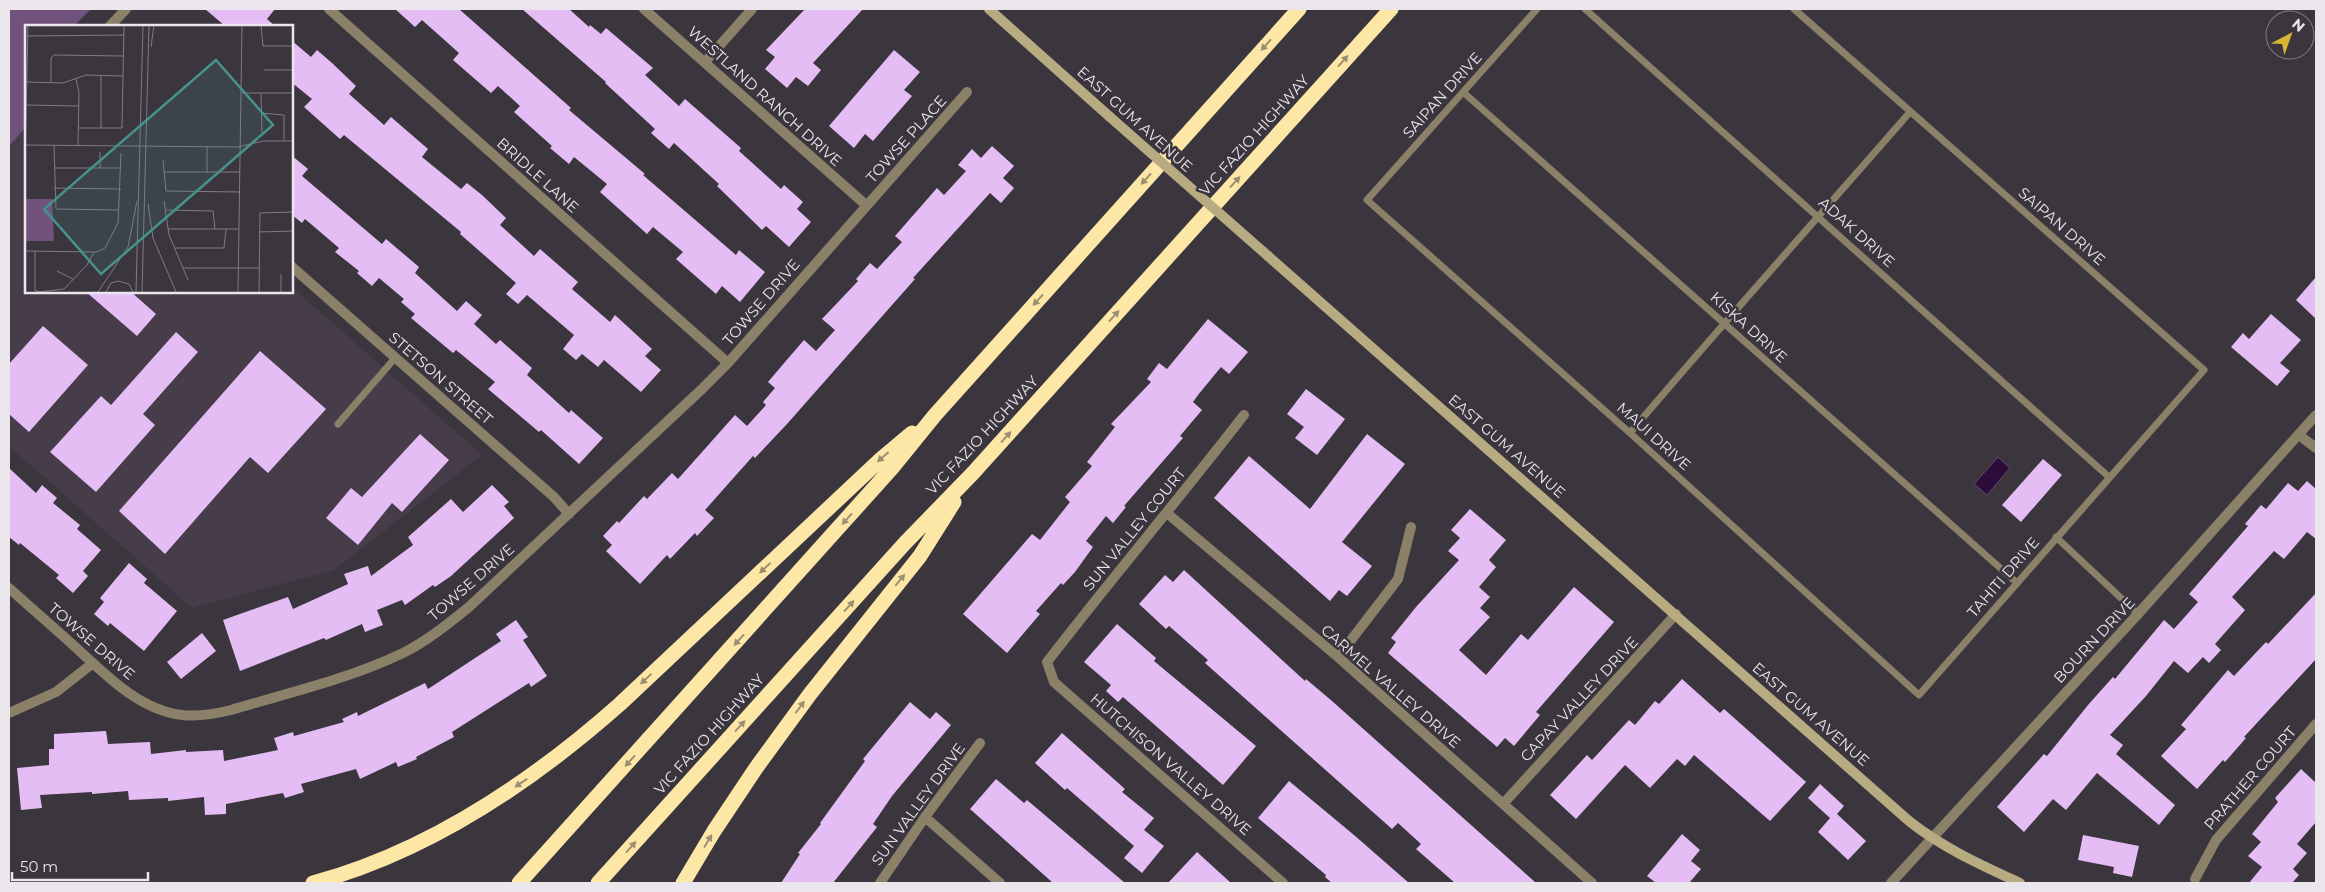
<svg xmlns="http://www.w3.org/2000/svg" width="2325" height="892" font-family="Montserrat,sans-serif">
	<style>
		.built { fill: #463c4a }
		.green { fill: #71527d }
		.water { fill: #2c0c38; stroke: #654d6e }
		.building { fill: #e4bdf4 }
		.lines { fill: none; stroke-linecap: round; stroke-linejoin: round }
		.lane { stroke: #8a8168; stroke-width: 7 }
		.street { stroke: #8a8168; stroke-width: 10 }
		.secondary { stroke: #b8ab81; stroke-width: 10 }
		.highway { stroke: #fde7a6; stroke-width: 15 }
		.secondary-bridge { stroke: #b8ab81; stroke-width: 10 }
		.oneway { fill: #9c8e72 }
		.labels { text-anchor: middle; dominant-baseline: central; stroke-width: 5; stroke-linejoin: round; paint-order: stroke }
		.street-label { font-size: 15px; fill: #eae6eb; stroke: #3b353e }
		.inset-road { fill: none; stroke: #817c83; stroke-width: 1 }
		.view { fill: #46928d; fill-opacity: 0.15; stroke: #46928d; stroke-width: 2.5 }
		.inset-edge { fill: none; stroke: #eae6eb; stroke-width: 2.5 }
	</style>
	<rect width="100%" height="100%" fill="#3b353e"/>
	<path class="built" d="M 26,127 L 26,291 L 291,291 L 291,286 L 482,455 L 334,570 L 192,608 L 9,446 L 9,146 Z"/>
	<path class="green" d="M 9,9 L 91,9 L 74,26 L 26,26 L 26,127 L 9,146 Z"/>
	<path class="water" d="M 1998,457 L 2010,468 L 1987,495 L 1974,484 Z"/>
	<path class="building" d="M 205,9 L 275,9 L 267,19 L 275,26 L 225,26 Z
		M 395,9 L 459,9 L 571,108 L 569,110 L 645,174 L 643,175 L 736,255 L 739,250 L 765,272 L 740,302 L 722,286 L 716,294 L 676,259 L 683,252 L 653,227 L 647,234 L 600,192 L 607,184 L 574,157 L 569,164 L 550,148 L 552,146 L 514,112 L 520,106 L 498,86 L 491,93 L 453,60 L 459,53 L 422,20 L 415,27 Z
		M 522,9 L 569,9 L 589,27 L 590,25 L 601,34 L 606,28 L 653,68 L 645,75 L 679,106 L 685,99 L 741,148 L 739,151 L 781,189 L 784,185 L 803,202 L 797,209 L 811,222 L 789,247 L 766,226 L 762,230 L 717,186 L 719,184 L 674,143 L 669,149 L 651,133 L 655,129 L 605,83 L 606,82 Z
		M 805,9 L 863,9 L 813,63 L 821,70 L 808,86 L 796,77 L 787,88 L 765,69 L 775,57 L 766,50 Z
		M 291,40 L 311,57 L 317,50 L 332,63 L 356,86 L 349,94 L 384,125 L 391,117 L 428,149 L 422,157 L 461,189 L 467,183 L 482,195 L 506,218 L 500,225 L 534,256 L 540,249 L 578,282 L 572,289 L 610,322 L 615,315 L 652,349 L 645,356 L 661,370 L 641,392 L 604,360 L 598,367 L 582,354 L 576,360 L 563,349 L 574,335 L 527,295 L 518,304 L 506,294 L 516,283 L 460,234 L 461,232 L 344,135 L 340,139 L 304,107 L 312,99 L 291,82 Z
		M 894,50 L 920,72 L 904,90 L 912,96 L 873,141 L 865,134 L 854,148 L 829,126 Z
		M 992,146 L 1014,166 L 1003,178 L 1014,188 L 1001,203 L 990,193 L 913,278 L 915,279 L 787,424 L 755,458 L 753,456 L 705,510 L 714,518 L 697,536 L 695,533 L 670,559 L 667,555 L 640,584 L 606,551 L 612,545 L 603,536 L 617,521 L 619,523 L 644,496 L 647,499 L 672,473 L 678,479 L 735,415 L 747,426 L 766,405 L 763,402 L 775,388 L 768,382 L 791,355 L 804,340 L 816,351 L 835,330 L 822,319 L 858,281 L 856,279 L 870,263 L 877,269 L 902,242 L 895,236 L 937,188 L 944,195 L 966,171 L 958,165 L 972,149 L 981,158 Z
		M 291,155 L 308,169 L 302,176 L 382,244 L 386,239 L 419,267 L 415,273 L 457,311 L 466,301 L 482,315 L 474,324 L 496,344 L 500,340 L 532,368 L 527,375 L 569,413 L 571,410 L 603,438 L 579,464 L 541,430 L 539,432 L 488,389 L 495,382 L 456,350 L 453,353 L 411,318 L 415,314 L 401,302 L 404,299 L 379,278 L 372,286 L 357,273 L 359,271 L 335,252 L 339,248 L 305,219 L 302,223 L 291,214 Z
		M 2316,277 L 2316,319 L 2296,300 Z
		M 85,291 L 130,291 L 156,314 L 137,336 Z
		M 2271,314 L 2301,340 L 2280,363 L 2290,371 L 2277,386 L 2231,347 L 2243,333 L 2249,339 Z
		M 1208,319 L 1248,352 L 1229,374 L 1221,367 L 1198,395 L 1193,402 L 1202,410 L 1180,436 L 1183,438 L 1124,506 L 1126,507 L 1113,523 L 1106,516 L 1086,541 L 1093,547 L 1075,572 L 1063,585 L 1061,583 L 1036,611 L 1040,614 L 1007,653 L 963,614 L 1032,534 L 1040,540 L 1070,502 L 1065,497 L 1092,466 L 1087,462 L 1115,427 L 1111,424 L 1151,382 L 1147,379 L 1159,363 L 1167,369 Z
		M 43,326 L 88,365 L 29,432 L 9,414 L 9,364 Z
		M 176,332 L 198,352 L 143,414 L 155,425 L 96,492 L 50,452 L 101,396 L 111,405 Z
		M 260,351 L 326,409 L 268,473 L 250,457 L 165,554 L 119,511 Z
		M 1306,389 L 1345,419 L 1317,455 L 1295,438 L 1304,427 L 1287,414 Z
		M 420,434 L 449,460 L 402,512 L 392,503 L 358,545 L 326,518 L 351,488 L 362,497 Z
		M 1367,434 L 1405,464 L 1342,542 L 1372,566 L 1347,596 L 1339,590 L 1330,601 L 1214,498 L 1249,456 L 1310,509 Z
		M 2043,459 L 2062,475 L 2021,522 L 2002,505 Z
		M 9,468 L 36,493 L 42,485 L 57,498 L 53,503 L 80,525 L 77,529 L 101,550 L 83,571 L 88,576 L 73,593 L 56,578 L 59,575 L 20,543 L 19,545 L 9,537 Z
		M 2307,481 L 2316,489 L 2316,539 L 2307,532 L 2284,559 L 2274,551 L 2232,597 L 2245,610 L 2215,644 L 2221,650 L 2209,663 L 2203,657 L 2188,673 L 2174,661 L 2146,696 L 2110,735 L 2123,745 L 2116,754 L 2175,805 L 2159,825 L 2097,773 L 2066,810 L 2053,799 L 2024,832 L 1997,807 L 2044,754 L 2047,756 L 2088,705 L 2113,677 L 2115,679 L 2164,620 L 2174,629 L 2198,602 L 2189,594 L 2248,526 L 2245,524 L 2261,505 L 2266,509 L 2288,483 L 2298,491 Z
		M 492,485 L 509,502 L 504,506 L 514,518 L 451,576 L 435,587 L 433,585 L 405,605 L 402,600 L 377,610 L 383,625 L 365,632 L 362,624 L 326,640 L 324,638 L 240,671 L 223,620 L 288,597 L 293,609 L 348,584 L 344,574 L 368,566 L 371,576 L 413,545 L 408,537 L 451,499 L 463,512 Z
		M 1470,509 L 1506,540 L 1489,560 L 1496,567 L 1479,587 L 1490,597 L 1480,608 L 1490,617 L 1459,650 L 1486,675 L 1521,634 L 1528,640 L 1574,587 L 1614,622 L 1536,712 L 1540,715 L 1514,746 L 1505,738 L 1497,747 L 1388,653 L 1396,642 L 1391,638 L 1416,607 L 1459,560 L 1448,551 L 1460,538 L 1451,530 Z
		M 129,563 L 147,579 L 144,583 L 177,611 L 144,651 L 110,623 L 108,626 L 94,614 L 104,602 L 100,598 Z
		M 1184,570 L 1305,681 L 1306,679 L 1332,701 L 1536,883 L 1455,883 L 1416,849 L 1421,844 L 1398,823 L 1392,829 L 1205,663 L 1208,660 L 1169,626 L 1166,629 L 1139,604 L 1165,575 L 1173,582 Z
		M 2316,593 L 2316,659 L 2244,737 L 2246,738 L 2225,762 L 2223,760 L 2197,789 L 2161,756 L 2186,729 L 2181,725 L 2228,670 L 2234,676 L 2266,642 L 2268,644 Z
		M 516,620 L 528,637 L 523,640 L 547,676 L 531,687 L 529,683 L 452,732 L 454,737 L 416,757 L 417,759 L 398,767 L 396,762 L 360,779 L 356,769 L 301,784 L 304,792 L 285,798 L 283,793 L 226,804 L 226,814 L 205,815 L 204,797 L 168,801 L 168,798 L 129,800 L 128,791 L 92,794 L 92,792 L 40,795 L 42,808 L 21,810 L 17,768 L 49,765 L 49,749 L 54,749 L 54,734 L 106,731 L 108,744 L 150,742 L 151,754 L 186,750 L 186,752 L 223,750 L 224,761 L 278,750 L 274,738 L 293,732 L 294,736 L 344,722 L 342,719 L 357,712 L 358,716 L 425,683 L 428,689 L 501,641 L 496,634 Z
		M 1117,624 L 1156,658 L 1154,661 L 1256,746 L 1223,785 L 1123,697 L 1118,702 L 1106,691 L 1111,685 L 1084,662 Z
		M 202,633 L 216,651 L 181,679 L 167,662 Z
		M 1682,679 L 1720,713 L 1724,709 L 1806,782 L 1770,821 L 1694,755 L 1685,766 L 1677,759 L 1650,788 L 1625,765 L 1576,819 L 1550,795 L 1587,755 L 1592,760 L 1629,720 L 1635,725 L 1655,701 L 1659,704 Z
		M 910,702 L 930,719 L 936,712 L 951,725 L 892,796 L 873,824 L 877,827 L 833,883 L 781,883 L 800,854 L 798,853 L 821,824 L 820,823 L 865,761 L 863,759 Z
		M 1062,733 L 1125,789 L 1122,792 L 1154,818 L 1144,830 L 1164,846 L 1142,873 L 1124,858 L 1134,846 L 1067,788 L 1065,790 L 1035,763 Z
		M 2301,769 L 2316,783 L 2316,822 L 2297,844 L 2307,853 L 2293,869 L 2299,875 L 2292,883 L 2249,883 L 2262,867 L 2248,856 L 2261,842 L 2252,834 L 2278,802 L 2275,798 Z
		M 996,779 L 1024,803 L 1027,800 L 1125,883 L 1053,883 L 970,809 Z
		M 1289,781 L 1354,835 L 1409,883 L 1332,883 L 1325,877 L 1326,875 L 1258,818 Z
		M 1820,784 L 1844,806 L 1837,814 L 1866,841 L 1848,860 L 1818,832 L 1830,818 L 1808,798 Z
		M 1682,834 L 1700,850 L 1691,861 L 1701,869 L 1689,883 L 1656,883 L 1647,876 Z
		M 2083,835 L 2139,846 L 2132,877 L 2113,873 L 2114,867 L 2078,860 Z
		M 1197,852 L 1231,883 L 1168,883 Z"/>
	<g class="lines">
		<path class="lane" d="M 1537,9 L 1367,200 L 1630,433 L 1919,695 L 2204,370 L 1794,9
			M 1585,9 L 2109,477
			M 1463,92 L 2016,582
			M 338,424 L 395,358
			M 1630,433 C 1722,324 1817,219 1910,112
			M 2056,537 L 2138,614"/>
		<path class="street" d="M 329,9 L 728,363
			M 644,9 L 866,205
			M 110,26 L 126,9
			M 705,62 L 752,9
			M 291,266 L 554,497 L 569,514
			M 1244,415 C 1179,499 1111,579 1047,662 L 1054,682 L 1283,883
			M 2299,435 L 2316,448
			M 1168,514 L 1338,657 L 1592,883
			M 9,588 C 30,607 51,625 72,644 C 103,672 138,710 182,715 C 199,717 215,714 231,710 C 288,693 349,679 403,653 C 427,641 448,624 469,607 L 702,389 L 728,363 L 967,92
			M 1338,657 L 1398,579 L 1411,527
			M 9,713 L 56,692 L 93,663
			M 1503,804 L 1676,614
			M 925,817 L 1000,883
			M 2195,879 L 2216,840 L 2316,724
			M 880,883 L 925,817 L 980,743
			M 1891,883 L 2138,614 L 2316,415"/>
		<path class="secondary" d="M 989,9 L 1110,117
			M 1268,256 L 1909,821 C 1943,848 1981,865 2020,883"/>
		<path class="highway" d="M 313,883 C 428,852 532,782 620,704 L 881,459 L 912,433
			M 519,883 L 892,468 L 935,415 L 1299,9
			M 598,883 L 905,543 L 973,473 L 1391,9
			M 683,883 L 714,831 L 756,768 L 810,694 L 920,556 L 954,502"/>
		<path class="secondary-bridge" d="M 1110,117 L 1268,256"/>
	</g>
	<defs><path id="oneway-solid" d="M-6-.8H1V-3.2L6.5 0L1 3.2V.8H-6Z" transform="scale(1.25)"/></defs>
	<g class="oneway">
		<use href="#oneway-solid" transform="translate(1266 45) rotate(132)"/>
		<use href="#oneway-solid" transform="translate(1343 61) rotate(-48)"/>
		<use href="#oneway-solid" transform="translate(1146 179) rotate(132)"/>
		<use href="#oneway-solid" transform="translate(1235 182) rotate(-48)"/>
		<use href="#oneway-solid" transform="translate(1038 300) rotate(132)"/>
		<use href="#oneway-solid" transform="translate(1114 316) rotate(-48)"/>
		<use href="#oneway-solid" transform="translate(1006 437) rotate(-48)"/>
		<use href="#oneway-solid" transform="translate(883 457) rotate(139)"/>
		<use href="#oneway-solid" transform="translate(847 519) rotate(132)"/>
		<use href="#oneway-solid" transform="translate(765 568) rotate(137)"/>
		<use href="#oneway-solid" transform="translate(900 580) rotate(-51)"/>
		<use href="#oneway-solid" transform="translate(849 606) rotate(-48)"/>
		<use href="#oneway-solid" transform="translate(739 640) rotate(132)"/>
		<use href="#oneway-solid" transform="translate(646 679) rotate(137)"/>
		<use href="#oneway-solid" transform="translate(800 707) rotate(-54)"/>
		<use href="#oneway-solid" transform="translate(740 726) rotate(-48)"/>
		<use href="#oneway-solid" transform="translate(630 761) rotate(132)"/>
		<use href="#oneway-solid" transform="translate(521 783) rotate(146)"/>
		<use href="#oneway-solid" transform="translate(708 841) rotate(-59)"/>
		<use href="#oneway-solid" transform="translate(631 847) rotate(-48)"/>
	</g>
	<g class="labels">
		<g class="street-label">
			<text transform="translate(1442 95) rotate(-48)">SAIPAN DRIVE</text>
			<text transform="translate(765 96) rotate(42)">WESTLAND RANCH DRIVE</text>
			<text transform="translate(1135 119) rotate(42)">EAST GUM AVENUE</text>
			<text transform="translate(1254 135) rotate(-48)">VIC FAZIO HIGHWAY</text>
			<text transform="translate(906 139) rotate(-48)">TOWSE PLACE</text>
			<text transform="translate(538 175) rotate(42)">BRIDLE LANE</text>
			<text transform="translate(2062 226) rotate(41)">SAIPAN DRIVE</text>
			<text transform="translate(1857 232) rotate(42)">ADAK DRIVE</text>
			<text transform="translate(761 302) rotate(-49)">TOWSE DRIVE</text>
			<text transform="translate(1749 327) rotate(42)">KISKA DRIVE</text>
			<text transform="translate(441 378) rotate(41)">STETSON STREET</text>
			<text transform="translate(982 435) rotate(-47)">VIC FAZIO HIGHWAY</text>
			<text transform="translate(1654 436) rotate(42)">MAUI DRIVE</text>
			<text transform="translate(1507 446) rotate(41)">EAST GUM AVENUE</text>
			<text transform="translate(1134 529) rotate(-51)">SUN VALLEY COURT</text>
			<text transform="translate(2003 577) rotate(-49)">TAHITI DRIVE</text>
			<text transform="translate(471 582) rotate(-41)">TOWSE DRIVE</text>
			<text transform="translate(2094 640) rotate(-47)">BOURN DRIVE</text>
			<text transform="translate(92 641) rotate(41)">TOWSE DRIVE</text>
			<text transform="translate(1391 686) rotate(41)">CARMEL VALLEY DRIVE</text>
			<text transform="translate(1579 699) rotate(-47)">CAPAY VALLEY DRIVE</text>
			<text transform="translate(1811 714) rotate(41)">EAST GUM AVENUE</text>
			<text transform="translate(709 734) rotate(-48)">VIC FAZIO HIGHWAY</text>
			<text transform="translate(1171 764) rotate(41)">HUTCHISON VALLEY DRIVE</text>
			<text transform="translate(2250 778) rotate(-49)">PRATHER COURT</text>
			<text transform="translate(918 804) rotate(-54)">SUN VALLEY DRIVE</text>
		</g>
	</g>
	<g transform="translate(25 25)">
		<rect width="268" height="268" fill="#3b353e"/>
		<path d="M 0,174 L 27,174 L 29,216 L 0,216 Z" fill="#71527d"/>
		<path class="inset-road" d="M 236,0 L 238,21 L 268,21M 3,11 L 98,10M 126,22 L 129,0M 239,45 L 268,45M 51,54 L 54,67 L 53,120M 2,57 L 38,58 L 61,50 L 98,51M 26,58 L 26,33 L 29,30 L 98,31M 217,68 L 267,68M 236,68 L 237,108M 2,80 L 54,81M 236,88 L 259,90 L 259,116M 54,103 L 97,103 L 99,0M 76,103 L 76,50M 0,120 L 213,122 L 238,116 L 268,116M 29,120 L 31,184 L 94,185M 138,135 L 141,166 L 215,167M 0,138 L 3,0M 29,143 L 96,143M 75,143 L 75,127M 139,147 L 215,147M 182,147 L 182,122M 29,163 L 96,164M 139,176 L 144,210 L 163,255M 123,179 L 128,213 L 151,267M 140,185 L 188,186 L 190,204M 143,204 L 214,204M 234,207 L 268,206M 150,223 L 199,223 L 201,204M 0,226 L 71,227 L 80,223 L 93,198 L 96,128M 10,226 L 10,265 L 14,267 L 39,264 L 62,240 L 69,227M 158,243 L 234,243M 32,246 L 48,254M 73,267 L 103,222 L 112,176M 81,267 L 86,258 L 93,256 L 104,259 L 108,267M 111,267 L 118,0M 117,267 L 124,0M 213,267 L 217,0M 234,267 L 235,188 L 268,187M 256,267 L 256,249"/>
		<path class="view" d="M 191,35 L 248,100 L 76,249 L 19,184 Z"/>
		<rect width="268" height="268" class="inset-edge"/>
	</g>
	<rect width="2325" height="892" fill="none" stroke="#eae6eb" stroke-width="20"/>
	<g transform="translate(2290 35) rotate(41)"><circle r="24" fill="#3b353e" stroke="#817c83"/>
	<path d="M0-4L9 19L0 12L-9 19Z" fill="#d9b334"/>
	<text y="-8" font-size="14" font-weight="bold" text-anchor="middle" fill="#eae6eb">N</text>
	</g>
	<path d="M12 872v8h136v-8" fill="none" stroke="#eae6eb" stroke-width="2.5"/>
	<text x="20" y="872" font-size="15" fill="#eae6eb" stroke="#3b353e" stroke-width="4" paint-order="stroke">50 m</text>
</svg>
